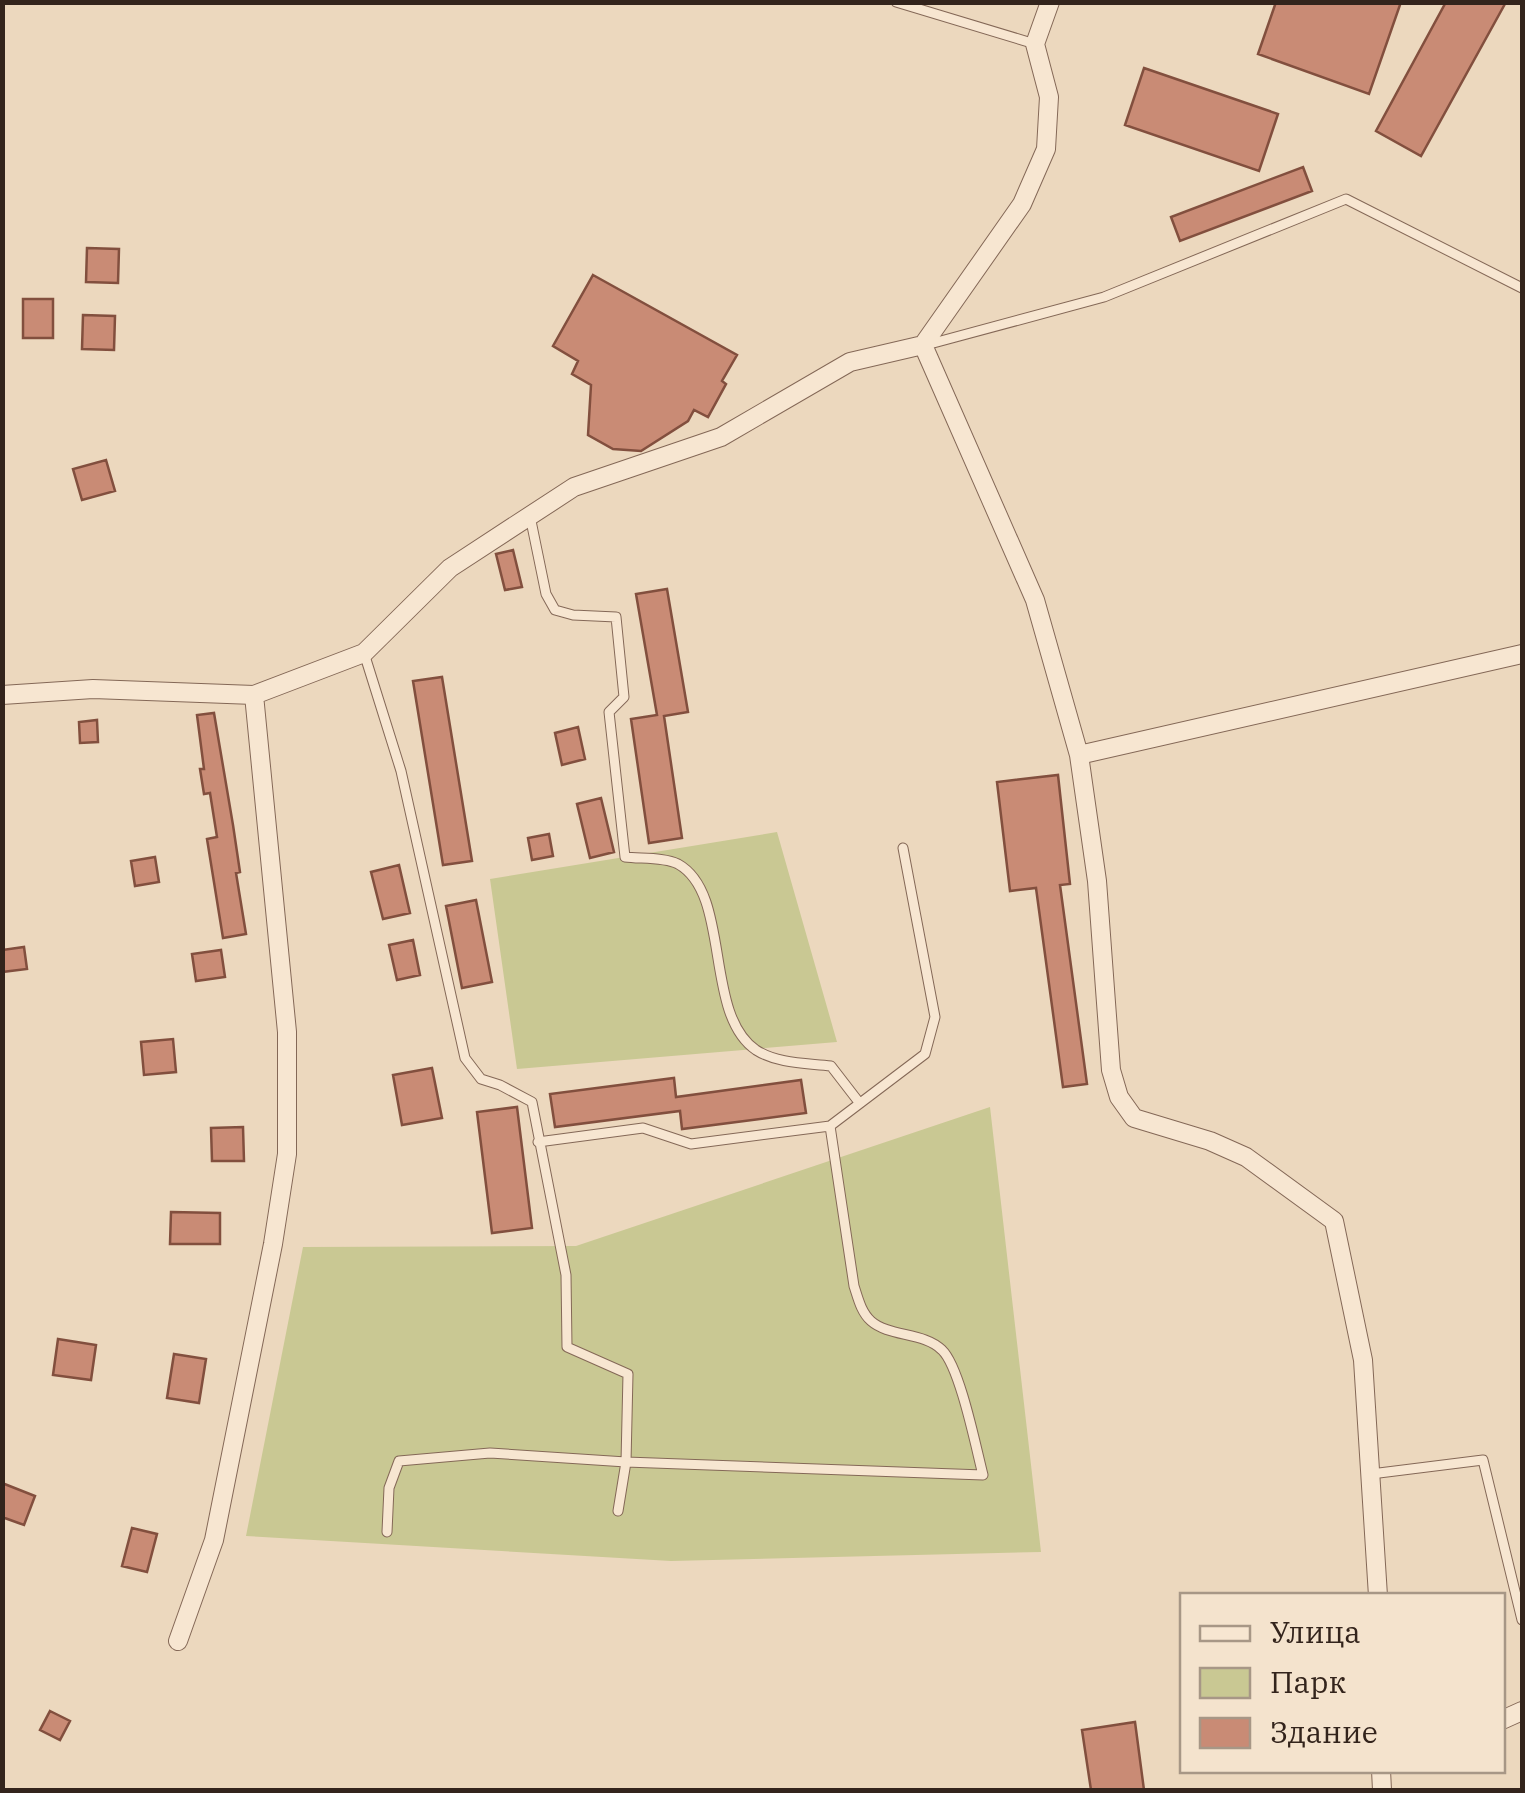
<svg xmlns="http://www.w3.org/2000/svg" width="1525" height="1793" font-family="'IBM Plex Serif',serif">
	<style>
		.green { fill: #c9c893 }
		.building { fill: #c98b75; stroke: #824f3e; stroke-width: 2.5 }
		.lines { fill: none; stroke-linecap: round; stroke-linejoin: round }
		.lane-casing { stroke: #846857; stroke-width: 11 }
		.street-casing { stroke: #846857; stroke-width: 20 }
		.lane { stroke: #f7e6d1; stroke-width: 9 }
		.street { stroke: #f7e6d1; stroke-width: 18 }
	</style>
	<rect width="100%" height="100%" fill="#ecd8be"/>
	<path class="green" d="M 777,832 L 837,1042 L 517,1069 L 490,879 Z
		M 990,1107 L 1041,1552 L 671,1561 L 246,1536 L 303,1247 L 576,1246 Z"/>
	<path class="building" d="M 1276,2 L 1401,2 L 1369,94 L 1258,54 Z
		M 1446,2 L 1506,2 L 1421,156 L 1376,131 Z
		M 1144,68 L 1278,114 L 1259,171 L 1125,125 Z
		M 1303,167 L 1312,191 L 1180,241 L 1171,217 Z
		M 87,248 L 119,249 L 118,283 L 86,282 Z
		M 593,275 L 737,355 L 722,381 L 726,384 L 708,417 L 694,410 L 688,421 L 641,451 L 613,449 L 588,435 L 591,385 L 572,374 L 578,361 L 553,346 Z
		M 23,299 L 53,299 L 53,338 L 23,338 Z
		M 83,315 L 115,316 L 114,350 L 82,349 Z
		M 106,460 L 115,491 L 82,500 L 73,469 Z
		M 513,550 L 522,587 L 505,590 L 496,554 Z
		M 667,589 L 688,712 L 664,716 L 682,838 L 649,843 L 631,719 L 657,715 L 636,594 Z
		M 442,677 L 472,861 L 443,865 L 413,681 Z
		M 214,713 L 233,825 L 240,872 L 236,873 L 246,934 L 223,938 L 207,839 L 217,837 L 210,793 L 204,794 L 200,769 L 204,769 L 197,715 Z
		M 97,720 L 98,742 L 80,743 L 79,722 Z
		M 578,727 L 585,759 L 562,765 L 555,733 Z
		M 1058,775 L 1070,884 L 1060,885 L 1087,1084 L 1063,1087 L 1036,888 L 1010,891 L 997,782 Z
		M 601,798 L 614,852 L 590,858 L 577,804 Z
		M 549,834 L 553,856 L 532,860 L 528,838 Z
		M 155,857 L 159,882 L 135,886 L 131,861 Z
		M 399,865 L 410,913 L 383,919 L 371,872 Z
		M 476,900 L 492,982 L 462,988 L 446,906 Z
		M 413,940 L 420,975 L 397,980 L 389,945 Z
		M 24,947 L 27,969 L 2,972 L 2,950 Z
		M 221,950 L 225,977 L 196,981 L 192,954 Z
		M 173,1039 L 176,1072 L 144,1075 L 141,1042 Z
		M 432,1068 L 442,1118 L 402,1125 L 393,1075 Z
		M 674,1078 L 676,1097 L 801,1080 L 806,1113 L 682,1129 L 680,1111 L 555,1127 L 550,1094 Z
		M 517,1107 L 532,1228 L 492,1233 L 477,1112 Z
		M 243,1127 L 244,1161 L 212,1161 L 211,1128 Z
		M 171,1212 L 220,1213 L 220,1244 L 170,1244 Z
		M 58,1339 L 96,1345 L 91,1380 L 53,1375 Z
		M 174,1354 L 206,1359 L 199,1403 L 167,1398 Z
		M 2,1483 L 35,1496 L 24,1525 L 2,1517 Z
		M 132,1528 L 157,1534 L 147,1572 L 122,1566 Z
		M 50,1711 L 70,1721 L 60,1740 L 40,1730 Z
		M 1135,1722 L 1144,1790 L 1091,1790 L 1082,1730 Z"/>
	<g class="lines">
		<defs>
			<path id="lane" d="M 896,2 L 1035,44
				M 926,345 L 1104,297 L 1346,199 L 1522,288
				M 530,516 L 546,594 L 555,610 L 573,615 L 616,617 L 624,697 L 609,712 L 625,857 C 640,859 664,857 678,864 C 732,894 703,1014 756,1050 C 778,1064 806,1063 831,1066 L 858,1101
				M 364,653 L 401,771 L 465,1058 L 481,1079 L 500,1085 L 532,1102 L 566,1275 L 567,1347 L 628,1374 L 626,1462 L 618,1511
				M 538,1142 L 643,1128 L 691,1144 L 830,1126
				M 1371,1474 L 1483,1460 L 1522,1620
				M 387,1532 L 389,1488 L 399,1461 L 490,1453 L 626,1462 L 983,1475 C 976,1448 960,1367 942,1350 C 924,1332 889,1337 871,1321 C 861,1312 858,1298 854,1286 L 830,1126 L 925,1054 L 935,1017 L 903,848"/>
			<path id="street" d="M 923,345 L 1035,600 L 1079,755 L 1097,881 L 1111,1070 L 1119,1097 L 1134,1118 L 1210,1141 L 1246,1157 L 1334,1221 L 1363,1360 L 1378,1596
				M 2,695 L 93,689 L 254,695 L 364,653 L 450,568 L 574,487 L 721,437 L 850,362 L 923,345 L 1022,204 L 1046,149 L 1049,97 L 1035,44 L 1050,2
				M 1079,755 L 1522,654
				M 178,1641 L 214,1540 L 273,1244 L 287,1154 L 287,1032 L 254,695
				M 1502,1720 L 1522,1711
				M 1381,1770 L 1382,1790"/>
		</defs>
		<use href="#lane" class="lane-casing"/>
		<use href="#street" class="street-casing"/>
		<use href="#lane" class="lane"/>
		<use href="#street" class="street"/>
	</g>
	<rect width="1525" height="1793" fill="none" stroke="#33241c" stroke-width="10"/>
	<rect x="1180" y="1593" width="325" height="180" fill="#f4e3cd" stroke="#a79786" stroke-width="2.5"/>
	<rect x="1200" y="1626" width="50" height="15" fill="#f7e6d1" stroke="#a79786" stroke-width="2.5"/>
	<text x="1270" y="1643" font-size="30" fill="#33241c">Улица</text>
	<rect x="1200" y="1668" width="50" height="30" fill="#c9c893" stroke="#a79786" stroke-width="2.5"/>
	<text x="1270" y="1693" font-size="30" fill="#33241c">Парк</text>
	<rect x="1200" y="1718" width="50" height="30" fill="#c98b75" stroke="#a79786" stroke-width="2.5"/>
	<text x="1270" y="1743" font-size="30" fill="#33241c">Здание</text>
</svg>
